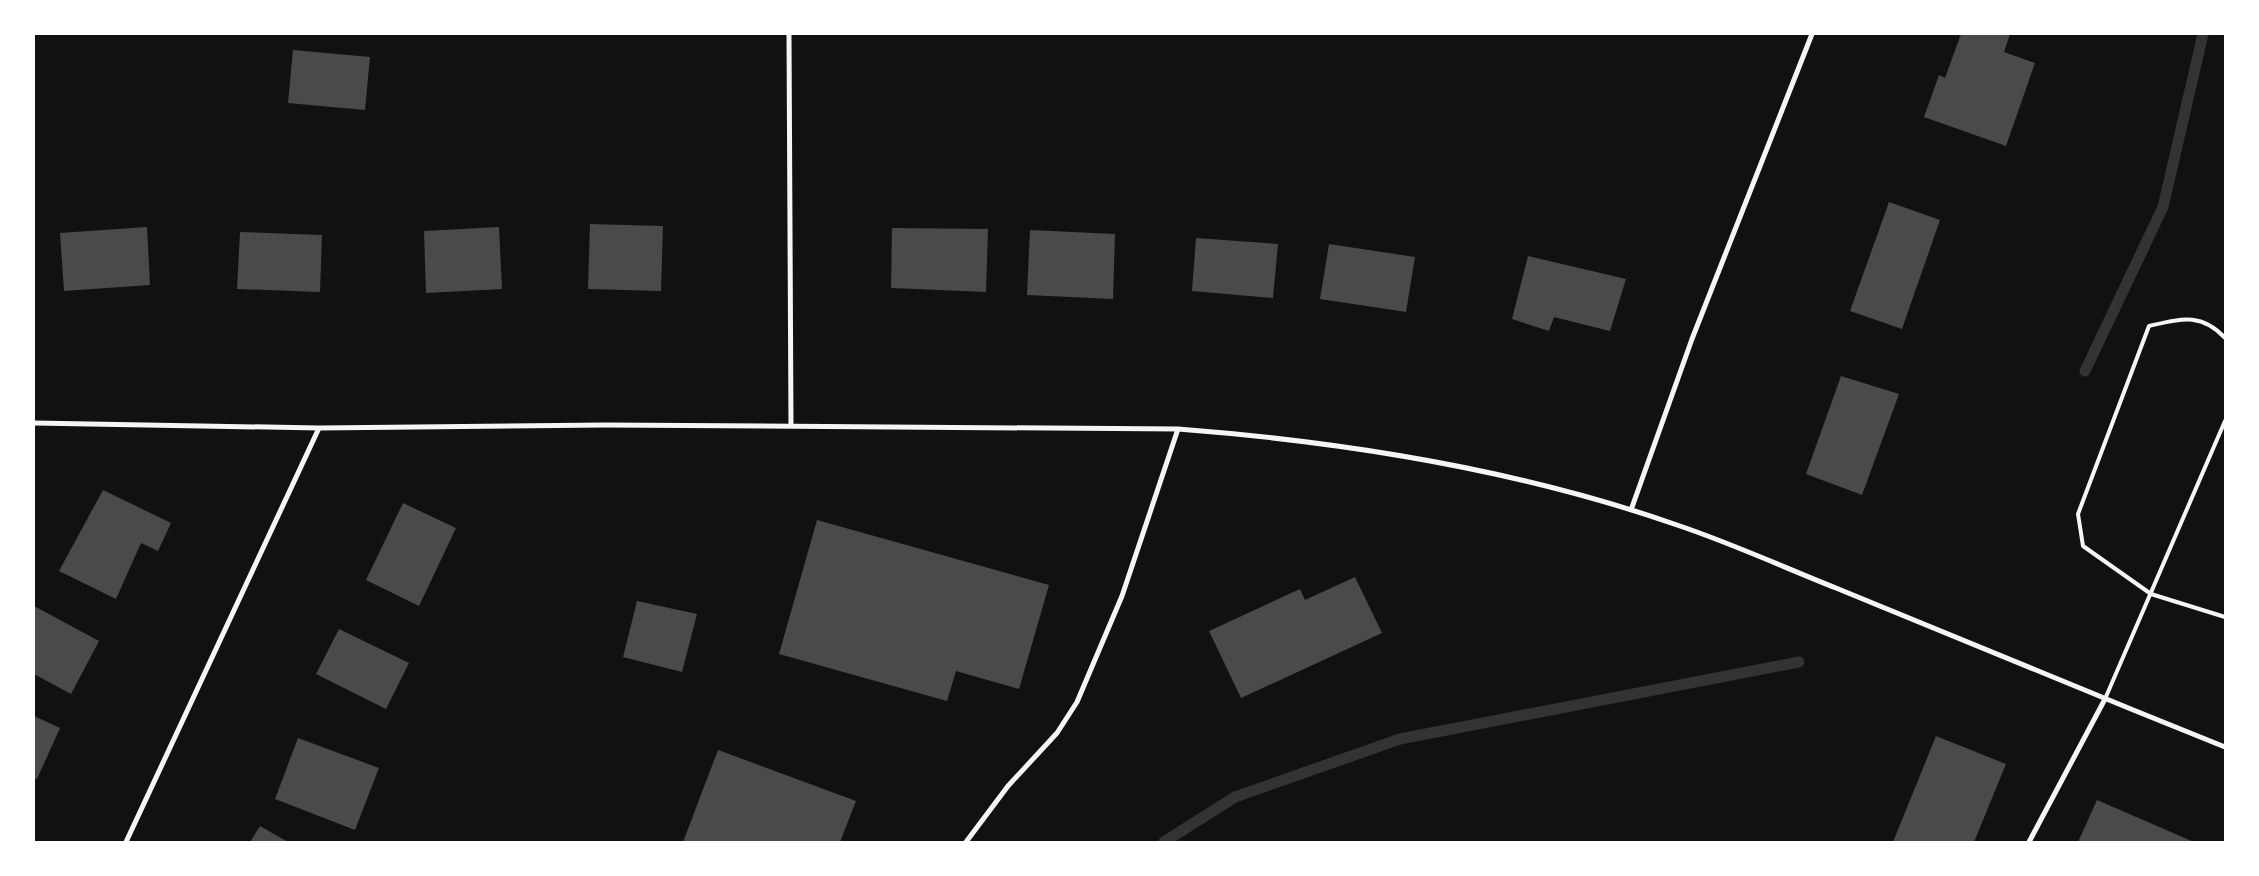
<svg xmlns="http://www.w3.org/2000/svg" width="2259" height="876" font-family="'Roboto Serif',serif">
	<style>
		.lines { fill: none; stroke-linecap: round; stroke-linejoin: round }
		.stream { stroke: #333; stroke-width: 11 }
		.building { fill: #4a4a4a }
		.service { stroke: #f5f5f5; stroke-width: 4 }
		.minor { stroke: #f5f5f5; stroke-width: 5 }
	</style>
	<rect width="100%" height="100%" fill="#111"/>
	<g class="lines">
		<path class="stream" d="M 2085,371 L 2163,207 L 2203,34
			M 1164,842 L 1235,797 L 1400,739 L 1799,662"/>
	</g>
	<path class="building" d="M 1961,34 L 2010,34 L 2004,52 L 2035,63 L 2006,146 L 1924,117 L 1939,75 L 1945,78 Z
		M 293,50 L 370,57 L 365,110 L 288,103 Z
		M 1889,202 L 1940,220 L 1902,329 L 1850,311 Z
		M 590,224 L 663,226 L 661,291 L 588,289 Z
		M 147,227 L 150,285 L 64,291 L 60,233 Z
		M 499,227 L 502,289 L 426,293 L 424,231 Z
		M 892,228 L 988,229 L 986,292 L 891,288 Z
		M 1030,230 L 1115,234 L 1113,299 L 1027,295 Z
		M 240,232 L 322,235 L 320,292 L 237,289 Z
		M 1196,238 L 1278,244 L 1273,298 L 1192,291 Z
		M 1329,244 L 1415,257 L 1406,312 L 1320,299 Z
		M 1528,256 L 1626,279 L 1610,331 L 1554,317 L 1549,331 L 1512,319 Z
		M 1841,376 L 1899,394 L 1862,495 L 1806,474 Z
		M 103,490 L 171,523 L 158,551 L 141,543 L 116,599 L 59,571 Z
		M 403,503 L 456,528 L 419,606 L 366,580 Z
		M 817,520 L 1049,585 L 1019,689 L 956,671 L 947,701 L 779,654 Z
		M 1355,577 L 1382,633 L 1241,698 L 1209,631 L 1300,589 L 1305,600 Z
		M 637,601 L 697,614 L 682,672 L 623,657 Z
		M 34,606 L 99,641 L 71,694 L 34,674 Z
		M 339,629 L 409,663 L 386,709 L 316,674 Z
		M 34,716 L 60,728 L 37,779 L 34,778 Z
		M 1936,736 L 2006,764 L 1974,842 L 1893,842 Z
		M 298,738 L 379,768 L 355,830 L 275,799 Z
		M 718,750 L 856,801 L 840,842 L 683,842 Z
		M 2097,800 L 2194,842 L 2078,842 Z
		M 260,826 L 288,842 L 250,842 Z"/>
	<g class="lines">
		<path class="service" d="M 2225,338 C 2201,312 2180,319 2149,326 L 2078,514 L 2083,546 L 2151,594 L 2225,617
			M 2105,699 L 2225,421"/>
		<path class="minor" d="M 789,34 L 791,426
			M 34,423 L 319,428 L 605,425 L 1178,429 C 1347,442 1517,469 1677,525 C 1731,543 1783,567 1836,588 C 1966,641 2095,695 2225,747
			M 1631,510 L 1692,339 L 1812,34
			M 126,842 L 319,428
			M 966,842 L 1008,786 L 1057,733 L 1077,702 L 1122,596 L 1178,429
			M 2029,842 L 2105,699"/>
	</g>
	<rect width="2259" height="876" fill="none" stroke="#ffffff" stroke-width="70"/>
</svg>
